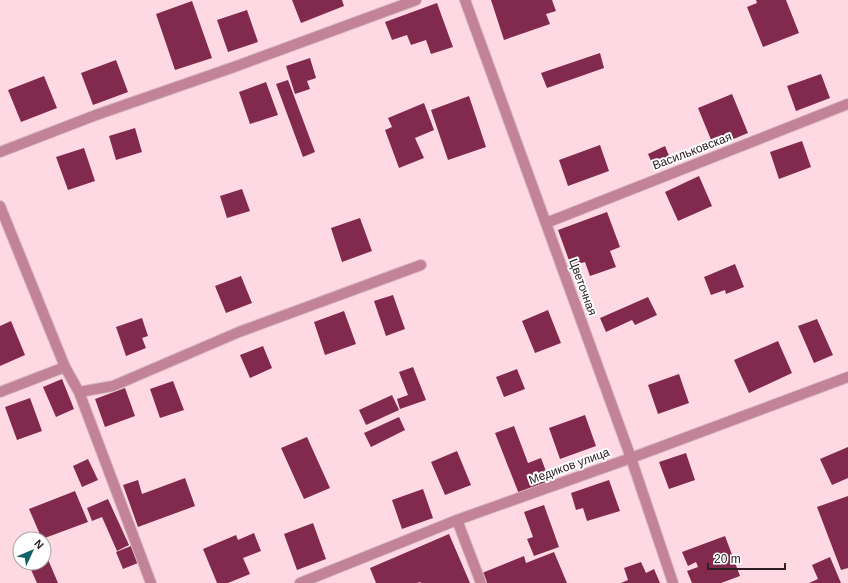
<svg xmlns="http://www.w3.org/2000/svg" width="848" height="583" font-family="Arial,sans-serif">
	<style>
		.building { fill: #82294e }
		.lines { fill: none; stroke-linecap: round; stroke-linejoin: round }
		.street-casing { stroke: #d8b8c1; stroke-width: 12 }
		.street { stroke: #c28297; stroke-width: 10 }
		.labels { text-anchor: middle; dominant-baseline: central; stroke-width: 4; stroke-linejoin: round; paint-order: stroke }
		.street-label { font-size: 12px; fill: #2d2024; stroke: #fff }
	</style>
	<rect width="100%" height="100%" fill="#fed9e4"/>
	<path class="building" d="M 292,0 L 342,0 L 344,6 L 301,23 Z
		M 491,0 L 552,0 L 556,11 L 546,14 L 550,24 L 504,40 Z
		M 756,0 L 786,0 L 799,33 L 763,47 L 747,7 L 757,3 Z
		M 192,1 L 212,58 L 175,70 L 156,14 Z
		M 437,3 L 453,47 L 431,54 L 426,40 L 411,45 L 407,35 L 392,40 L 385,22 Z
		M 247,10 L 258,42 L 228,52 L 217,20 Z
		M 600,53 L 604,68 L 547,88 L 541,73 Z
		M 310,58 L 316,78 L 307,81 L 310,89 L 295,94 L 286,66 Z
		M 116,60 L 128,92 L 93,105 L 81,73 Z
		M 821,74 L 830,98 L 796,111 L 787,86 Z
		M 44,76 L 57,108 L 21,122 L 8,90 Z
		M 288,80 L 315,152 L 303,157 L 276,84 Z
		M 266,82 L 278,115 L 250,124 L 239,92 Z
		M 732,94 L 748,133 L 714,147 L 698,108 Z
		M 469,96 L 486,147 L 448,160 L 431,110 Z
		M 424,103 L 434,130 L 415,138 L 424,158 L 399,168 L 385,130 L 392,127 L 388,118 Z
		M 135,128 L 142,152 L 116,160 L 109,136 Z
		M 802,141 L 811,167 L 779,179 L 770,152 Z
		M 600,145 L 609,171 L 568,186 L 559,160 Z
		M 665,146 L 672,163 L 655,170 L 648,154 Z
		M 84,148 L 95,181 L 68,190 L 56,157 Z
		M 699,176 L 712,206 L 678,221 L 665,192 Z
		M 242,189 L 250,211 L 227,218 L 220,196 Z
		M 607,212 L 620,247 L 610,251 L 616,267 L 590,276 L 585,262 L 571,266 L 558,230 Z
		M 360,218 L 372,251 L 342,262 L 331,228 Z
		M 735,264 L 744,287 L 726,294 L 725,290 L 711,295 L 704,277 Z
		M 241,276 L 252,303 L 226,313 L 215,286 Z
		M 393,295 L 405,329 L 386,336 L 374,301 Z
		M 648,297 L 657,315 L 635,325 L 632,320 L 606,332 L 600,318 Z
		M 548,310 L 561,343 L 535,353 L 522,321 Z
		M 344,311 L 356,344 L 325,355 L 314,322 Z
		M 142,318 L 148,336 L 142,338 L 146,348 L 126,356 L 116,327 Z
		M 817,319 L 833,355 L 814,363 L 798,326 Z
		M 11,321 L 25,355 L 0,366 L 0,326 Z
		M 778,341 L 792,373 L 749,393 L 734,360 Z
		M 263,346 L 272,368 L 250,378 L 240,355 Z
		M 413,367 L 426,400 L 400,409 L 397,399 L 408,395 L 399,372 Z
		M 517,369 L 525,389 L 504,397 L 496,377 Z
		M 679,374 L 689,403 L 658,414 L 648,385 Z
		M 62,379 L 74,409 L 56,417 L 43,387 Z
		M 173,381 L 184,410 L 160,418 L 150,389 Z
		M 125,388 L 135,416 L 105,427 L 95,399 Z
		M 392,395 L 399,410 L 366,425 L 359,410 Z
		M 30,398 L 42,431 L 17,440 L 5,407 Z
		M 585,415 L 596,446 L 560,459 L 549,428 Z
		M 399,417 L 405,430 L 371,447 L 364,433 Z
		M 514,426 L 528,463 L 541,458 L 550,482 L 519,494 L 495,433 Z
		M 307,437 L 330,488 L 304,499 L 281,448 Z
		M 848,447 L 848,478 L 832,485 L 820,459 Z
		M 457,451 L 471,485 L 445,495 L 431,462 Z
		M 686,453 L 695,480 L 669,489 L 659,462 Z
		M 88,459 L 98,480 L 82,487 L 73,466 Z
		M 185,478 L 195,506 L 138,527 L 123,485 L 138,480 L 142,494 Z
		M 609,480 L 620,511 L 587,521 L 583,508 L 576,510 L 571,493 Z
		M 423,489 L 433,518 L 402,529 L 392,500 Z
		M 75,491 L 88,522 L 42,539 L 29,509 Z
		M 848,496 L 848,568 L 841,570 L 817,507 Z
		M 108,499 L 129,545 L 117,551 L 102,517 L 92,521 L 87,508 Z
		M 544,505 L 559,547 L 534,556 L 527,539 L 533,537 L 524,512 Z
		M 313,523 L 326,559 L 297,570 L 284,534 Z
		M 254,533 L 261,551 L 243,558 L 250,574 L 228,583 L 217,583 L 203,549 L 236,535 L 238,540 Z
		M 449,534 L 470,583 L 421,583 L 420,582 L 417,583 L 376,583 L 370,568 Z
		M 725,536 L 740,576 L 721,583 L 692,583 L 687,571 L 698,567 L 696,562 L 688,566 L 682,552 Z
		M 131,546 L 138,563 L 123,569 L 116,552 Z
		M 44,550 L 58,583 L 37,583 L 28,563 L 44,563 Z
		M 554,552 L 567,583 L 486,583 L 482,573 L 524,556 L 526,563 Z
		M 830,557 L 841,583 L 809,583 L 818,579 L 812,565 Z
		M 641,562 L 646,573 L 654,569 L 660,583 L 621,583 L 628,580 L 624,568 Z"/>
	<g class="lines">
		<defs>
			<path id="street" d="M 465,0 L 631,458 L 673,583
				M 0,152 L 96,115 L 234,67 L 416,0
				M 0,206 L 65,367 L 79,392 L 151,583
				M 546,223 L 848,104
				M 0,392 L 65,367
				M 79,392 L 113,386 L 239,332 L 421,265
				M 457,520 L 481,583
				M 300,583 L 457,520 L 631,458 L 848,377"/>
		</defs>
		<use href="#street" class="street-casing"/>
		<use href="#street" class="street"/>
	</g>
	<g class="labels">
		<g class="street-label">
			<text transform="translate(692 151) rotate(-21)">Васильковская</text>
			<text transform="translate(583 287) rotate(70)">Цветочная</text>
			<text transform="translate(569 466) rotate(-20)">Медиков улица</text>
		</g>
	</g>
	<g transform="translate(32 551) rotate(46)"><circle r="19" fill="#ffffff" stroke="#aba6a7"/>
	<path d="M0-3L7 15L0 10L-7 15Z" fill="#116266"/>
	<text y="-6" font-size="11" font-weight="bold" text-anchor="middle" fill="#2d2024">N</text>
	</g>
	<path d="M708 563v6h77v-6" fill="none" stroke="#2d2024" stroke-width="2"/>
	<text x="714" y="563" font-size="12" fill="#2d2024" stroke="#ffffff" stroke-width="3" paint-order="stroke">20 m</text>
</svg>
